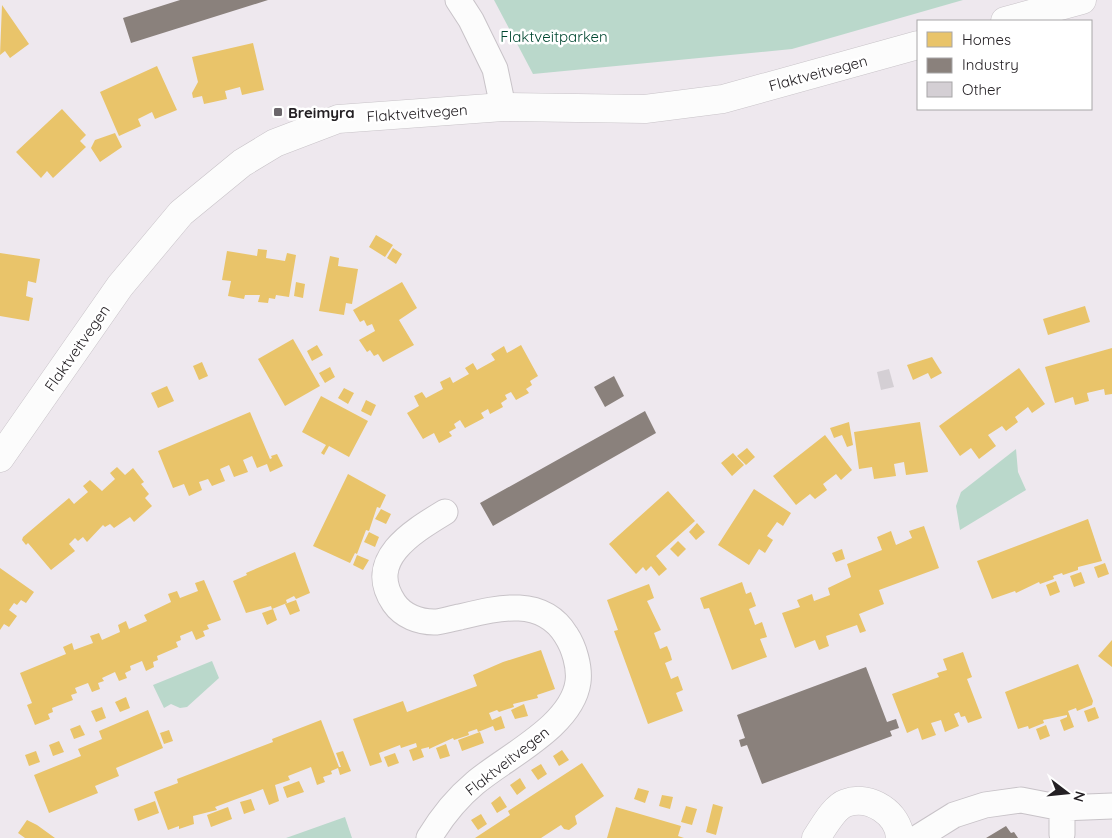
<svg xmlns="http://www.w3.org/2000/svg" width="1112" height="838" font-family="Quicksand,sans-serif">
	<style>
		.green { fill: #bad8cb }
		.homes { fill: #e9c46a }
		.industry { fill: #8a817c }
		.building { fill: #d4cfd4 }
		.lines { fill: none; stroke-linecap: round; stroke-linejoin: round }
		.minor-casing { stroke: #c8c3c8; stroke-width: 27 }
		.secondary-casing { stroke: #c8c3c8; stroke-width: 29 }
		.minor { stroke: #fcfcfc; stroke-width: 25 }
		.secondary { stroke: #fcfcfc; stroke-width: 28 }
		.poi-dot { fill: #6b666b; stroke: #fff; stroke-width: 2 }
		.labels { text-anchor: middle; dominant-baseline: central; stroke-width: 5; stroke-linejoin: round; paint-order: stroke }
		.park-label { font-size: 15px; fill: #004730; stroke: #fff }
		.street-label { font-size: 15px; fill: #242024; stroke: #fff }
		.poi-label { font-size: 15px; font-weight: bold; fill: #242024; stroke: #fff; text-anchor: start }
	</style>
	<rect width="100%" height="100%" fill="#eee8ee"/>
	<path class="green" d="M 494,0 L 963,0 L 792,49 L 533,74 Z
		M 1016,449 L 1018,472 L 1026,490 L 960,530 L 956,506 L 961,492 Z
		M 212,661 L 219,678 L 187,707 L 180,708 L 171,704 L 164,708 L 153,685 Z
		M 345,817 L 352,838 L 286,838 Z"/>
	<path class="homes" d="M 2,5 L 29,44 L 10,58 L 5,51 L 0,55 Z
		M 253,43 L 264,90 L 242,95 L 240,87 L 225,91 L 227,99 L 204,104 L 202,96 L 193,98 L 192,93 L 198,82 L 192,57 Z
		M 157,66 L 177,110 L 155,119 L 152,112 L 138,119 L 141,126 L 119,136 L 100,92 Z
		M 62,109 L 86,135 L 80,141 L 86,147 L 53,178 L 47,171 L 41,178 L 16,152 Z
		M 115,133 L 122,147 L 100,162 L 91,148 L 95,140 Z
		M 376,235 L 393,245 L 385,257 L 369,247 Z
		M 393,248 L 402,254 L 396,264 L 387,258 Z
		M 258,249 L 267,250 L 266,258 L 285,261 L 287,253 L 296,255 L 289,297 L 276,295 L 275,299 L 269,298 L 268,303 L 258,302 L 260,295 L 245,295 L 244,299 L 228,296 L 231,281 L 222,280 L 227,251 L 257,256 Z
		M 0,253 L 40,259 L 36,283 L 28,281 L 26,296 L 33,298 L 29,321 L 0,316 Z
		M 330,256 L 339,258 L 338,266 L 358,269 L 352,304 L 346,303 L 344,315 L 319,311 Z
		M 296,282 L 305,284 L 303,298 L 294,296 Z
		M 402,282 L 417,308 L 399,320 L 414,345 L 383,362 L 378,354 L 374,356 L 370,350 L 367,352 L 359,340 L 375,331 L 372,324 L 367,326 L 364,320 L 360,322 L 353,310 Z
		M 1085,306 L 1090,322 L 1048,335 L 1043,319 Z
		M 293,339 L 320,386 L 285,406 L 258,359 Z
		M 317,345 L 323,355 L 312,361 L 307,351 Z
		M 521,345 L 538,376 L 530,381 L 532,385 L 526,389 L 529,393 L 516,400 L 511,392 L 505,395 L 507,399 L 501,403 L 503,407 L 490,414 L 488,409 L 481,413 L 484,418 L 465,428 L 460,420 L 454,424 L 456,428 L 449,432 L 452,436 L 439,443 L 434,433 L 423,439 L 407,413 L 419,406 L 414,396 L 422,392 L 426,398 L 443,389 L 440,382 L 450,377 L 453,383 L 469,374 L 465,368 L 473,363 L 477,370 L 495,360 L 491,354 L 504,346 L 507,353 Z
		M 1112,348 L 1112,394 L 1105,395 L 1104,389 L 1087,393 L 1089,401 L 1075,405 L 1073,397 L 1055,403 L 1045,367 Z
		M 932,357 L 942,373 L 931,379 L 928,373 L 913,380 L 907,365 Z
		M 202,362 L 208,376 L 199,380 L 193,366 Z
		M 330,367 L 335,377 L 325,383 L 319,373 Z
		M 1019,368 L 1045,404 L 1032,413 L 1028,407 L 1015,417 L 1018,422 L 1006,431 L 1002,426 L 988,435 L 996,446 L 979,459 L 971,448 L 960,456 L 939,426 Z
		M 167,386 L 174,401 L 158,408 L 151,393 Z
		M 344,388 L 354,393 L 348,404 L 338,398 Z
		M 321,396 L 368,421 L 349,457 L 329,446 L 324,455 L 321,453 L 326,445 L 302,432 Z
		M 366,400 L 376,405 L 371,416 L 361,411 Z
		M 250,412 L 270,459 L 272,458 L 271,456 L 277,454 L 283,466 L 270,472 L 267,464 L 257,468 L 252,456 L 243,460 L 248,472 L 234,477 L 229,465 L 220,469 L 225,481 L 212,486 L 208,479 L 199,482 L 202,490 L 189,496 L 184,484 L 173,488 L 158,451 Z
		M 849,422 L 853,445 L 847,447 L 842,435 L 834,438 L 830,428 Z
		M 920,422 L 928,472 L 906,475 L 904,462 L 894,464 L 896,476 L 874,479 L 872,467 L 859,469 L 854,432 Z
		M 825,435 L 852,470 L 841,480 L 836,474 L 823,484 L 827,490 L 815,499 L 810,494 L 796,505 L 773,476 Z
		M 747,448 L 755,457 L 746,465 L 737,456 Z
		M 733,453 L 744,465 L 732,476 L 721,463 Z
		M 117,467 L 125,475 L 133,468 L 144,482 L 141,484 L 149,494 L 145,498 L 152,506 L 134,522 L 130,517 L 114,528 L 110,524 L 105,527 L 103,525 L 87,542 L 83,537 L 78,541 L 75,538 L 69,544 L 75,551 L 51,570 L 28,543 L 26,545 L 22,540 L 23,537 L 69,498 L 74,504 L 88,492 L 83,486 L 90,480 L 102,491 L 115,479 L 110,473 Z
		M 348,474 L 386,495 L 380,508 L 377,507 L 369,531 L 366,530 L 357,554 L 355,553 L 350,563 L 313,546 Z
		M 754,489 L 791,513 L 783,526 L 777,522 L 767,536 L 773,540 L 765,553 L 759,549 L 749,565 L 718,545 Z
		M 668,491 L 695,521 L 656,556 L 667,569 L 659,576 L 651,566 L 646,571 L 643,567 L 636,574 L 609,544 Z
		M 381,509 L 391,514 L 386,524 L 375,519 Z
		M 1088,519 L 1102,561 L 1078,567 L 1078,570 L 1063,575 L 1062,573 L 1053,576 L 1054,579 L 1040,584 L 1039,582 L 1016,593 L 1015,591 L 992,599 L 977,561 Z
		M 697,523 L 705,532 L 696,540 L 689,532 Z
		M 924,526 L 939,568 L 879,590 L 884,604 L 859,614 L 866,631 L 860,633 L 857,625 L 826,636 L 829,646 L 819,650 L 815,640 L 795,648 L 782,613 L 800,607 L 797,600 L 812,594 L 814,601 L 830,595 L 828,588 L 851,577 L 847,564 L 882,550 L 877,537 L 891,531 L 896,545 L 912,538 L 909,531 Z
		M 369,532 L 379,537 L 375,547 L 364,542 Z
		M 678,541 L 686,549 L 678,557 L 670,549 Z
		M 842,549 L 845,559 L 836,562 L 832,553 Z
		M 295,552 L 310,593 L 296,599 L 294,596 L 286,600 L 287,603 L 272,609 L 271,606 L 246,613 L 233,581 L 247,575 L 246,573 Z
		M 357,555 L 369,560 L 363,570 L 353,565 Z
		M 1105,563 L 1109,574 L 1098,578 L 1094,567 Z
		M 0,568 L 34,592 L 26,603 L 21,600 L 17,605 L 14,603 L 9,610 L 17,616 L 9,627 L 4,624 L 0,630 Z
		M 1081,572 L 1085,583 L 1074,587 L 1070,576 Z
		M 204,580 L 221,620 L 207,625 L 209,629 L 203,631 L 205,636 L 196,640 L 192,631 L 180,636 L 181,640 L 176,642 L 178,647 L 157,656 L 158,660 L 153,662 L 154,667 L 146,671 L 142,661 L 130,666 L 131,670 L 125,673 L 127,678 L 119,681 L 115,672 L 102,678 L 104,681 L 98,683 L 100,689 L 92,692 L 88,683 L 75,688 L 77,693 L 71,695 L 73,700 L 52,708 L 53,712 L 48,714 L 50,719 L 35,725 L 27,705 L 32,703 L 20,673 L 66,654 L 63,647 L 72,643 L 74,650 L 93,643 L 90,636 L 99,633 L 102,640 L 120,632 L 118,625 L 126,621 L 129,629 L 147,621 L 144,615 L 171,602 L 168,594 L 177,591 L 180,598 L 198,591 L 195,583 Z
		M 1056,581 L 1060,592 L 1050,596 L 1046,585 Z
		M 742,582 L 746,594 L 751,592 L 756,606 L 749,609 L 755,625 L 762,622 L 767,637 L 760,639 L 767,657 L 732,670 L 709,608 L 704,609 L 700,598 Z
		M 649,584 L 654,598 L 647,601 L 661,630 L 654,633 L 660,649 L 667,646 L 670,653 L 672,660 L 665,663 L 671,679 L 678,676 L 683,690 L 676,693 L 683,711 L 648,724 L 614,631 L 618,630 L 607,600 Z
		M 296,600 L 300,611 L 290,615 L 285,604 Z
		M 273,609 L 277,620 L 267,625 L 262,613 Z
		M 1112,640 L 1112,667 L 1098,656 Z
		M 541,650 L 555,689 L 537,695 L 538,698 L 513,704 L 514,707 L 499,712 L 497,710 L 489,713 L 492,720 L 501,716 L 505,728 L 495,731 L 493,726 L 478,732 L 477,729 L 468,732 L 469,735 L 454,740 L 453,738 L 429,749 L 429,747 L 421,749 L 424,757 L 413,761 L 409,750 L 417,747 L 416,743 L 401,748 L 400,745 L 379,753 L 382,762 L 370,766 L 353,719 L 403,701 L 407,712 L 423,706 L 477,686 L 473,675 L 503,662 Z
		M 963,652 L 972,677 L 967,679 L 982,718 L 968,723 L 965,716 L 961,717 L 959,712 L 954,714 L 959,726 L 945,732 L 941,720 L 931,723 L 936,735 L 922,740 L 918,728 L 907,733 L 892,694 L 939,677 L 937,673 L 947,670 L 943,659 Z
		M 1078,664 L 1093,701 L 1092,705 L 1077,711 L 1076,708 L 1068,711 L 1074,727 L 1064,731 L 1060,720 L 1067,717 L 1067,715 L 1043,720 L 1044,723 L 1029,729 L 1028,726 L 1018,729 L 1005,692 Z
		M 126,697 L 130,708 L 120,712 L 115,702 Z
		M 524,704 L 528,716 L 515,719 L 511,710 Z
		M 102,707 L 106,718 L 96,722 L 91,711 Z
		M 1095,707 L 1099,718 L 1088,722 L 1084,711 Z
		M 148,710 L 163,748 L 116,768 L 119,776 L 95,786 L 98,793 L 49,813 L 34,775 L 81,756 L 78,749 L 102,739 L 99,731 Z
		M 321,720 L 339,767 L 341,767 L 336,753 L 343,751 L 351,771 L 340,775 L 338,768 L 331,771 L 332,774 L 323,777 L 325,782 L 317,785 L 311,767 L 288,776 L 290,780 L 275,785 L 279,801 L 269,805 L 263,789 L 215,807 L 217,810 L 193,816 L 194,824 L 179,829 L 179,826 L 168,830 L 154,792 L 178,783 L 177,779 L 273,742 L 272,739 Z
		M 80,725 L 85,735 L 74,739 L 70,729 Z
		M 1046,725 L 1050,736 L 1040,740 L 1036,729 Z
		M 169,730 L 173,741 L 164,744 L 160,733 Z
		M 480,732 L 484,743 L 462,751 L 458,740 Z
		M 59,741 L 64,752 L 53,756 L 49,745 Z
		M 446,744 L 450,756 L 440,759 L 436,748 Z
		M 562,750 L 569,760 L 559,766 L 553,756 Z
		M 36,751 L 40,762 L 29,766 L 25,755 Z
		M 395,753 L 399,763 L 388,767 L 384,757 Z
		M 582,763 L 604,796 L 575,816 L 577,824 L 569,830 L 564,829 L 561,825 L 541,838 L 475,838 L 510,815 L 508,811 Z
		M 541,764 L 547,774 L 538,780 L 531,770 Z
		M 520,778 L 526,788 L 517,795 L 510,785 Z
		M 299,781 L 304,792 L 287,798 L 283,787 Z
		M 638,788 L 649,791 L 645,803 L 634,799 Z
		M 662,795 L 673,797 L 670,809 L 659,806 Z
		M 500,796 L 507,807 L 497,813 L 491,803 Z
		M 251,799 L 255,810 L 244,814 L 240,802 Z
		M 155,801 L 159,813 L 138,821 L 134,809 Z
		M 713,804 L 723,807 L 716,835 L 706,832 Z
		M 686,806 L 697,809 L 692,825 L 681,822 Z
		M 228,807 L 232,819 L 211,827 L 207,815 Z
		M 616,807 L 681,826 L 678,836 L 684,838 L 607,838 Z
		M 481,814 L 487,824 L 478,830 L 471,820 Z
		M 27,820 L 37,825 L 55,838 L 25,838 L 18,833 Z"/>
	<path class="industry" d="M 180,0 L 268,0 L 131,43 L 123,18 Z
		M 614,376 L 624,396 L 605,407 L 594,387 Z
		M 645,411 L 656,433 L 493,526 L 480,503 Z
		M 866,667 L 887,722 L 896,719 L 899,728 L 890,731 L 892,736 L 762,784 L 747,745 L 741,747 L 739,740 L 745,738 L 737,715 Z
		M 1006,826 L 1011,833 L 1014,832 L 1018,838 L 986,838 Z"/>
	<path class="building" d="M 889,369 L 894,387 L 881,390 L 877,372 Z"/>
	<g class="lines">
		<defs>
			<path id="minor" d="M 458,0 L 471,20 L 495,69 L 503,107
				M 1062,808 L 1062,834
				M 429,838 C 441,818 457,798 475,783 C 507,756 572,726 578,682 C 580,667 574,647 566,635 C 542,596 497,608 460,617 C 452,618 442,622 434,622 C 419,622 403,616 394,603 C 365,560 412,532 445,512
				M 917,838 L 954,815 L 985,805 L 1021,800 L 1062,808 L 1112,806"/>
			<path id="secondary" d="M 1005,21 L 1082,0
				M 0,458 L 120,286 L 181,213 L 242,163 L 275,143 L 338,119 L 503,107 L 645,109 L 723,99 L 918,45
				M 816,838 C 823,828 834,807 846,803 C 870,794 899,814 900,838"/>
		</defs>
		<use href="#minor" class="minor-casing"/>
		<use href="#secondary" class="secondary-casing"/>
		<use href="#minor" class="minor"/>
		<use href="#secondary" class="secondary"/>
	</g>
	<rect class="poi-dot" x="273" y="107" width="10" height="10" rx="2.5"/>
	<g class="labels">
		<g class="park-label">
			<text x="554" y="36">Flaktveitparken</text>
		</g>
		<g class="street-label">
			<text transform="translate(818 73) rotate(-15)">Flaktveitvegen</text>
			<text transform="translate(417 113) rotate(-4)">Flaktveitvegen</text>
			<text transform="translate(77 348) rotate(-55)">Flaktveitvegen</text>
			<text transform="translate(507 761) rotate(-38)">Flaktveitvegen</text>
		</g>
		<g class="poi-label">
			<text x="288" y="112">Breimyra</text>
		</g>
	</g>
	<rect x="917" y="20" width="175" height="90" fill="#ffffff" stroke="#a7a6a7"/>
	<rect x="927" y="32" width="25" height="15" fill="#e9c46a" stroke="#a7a6a7"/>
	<text x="962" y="45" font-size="15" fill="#242024">Homes</text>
	<rect x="927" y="58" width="25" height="15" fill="#8a817c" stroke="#a7a6a7"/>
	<text x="962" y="70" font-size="15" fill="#242024">Industry</text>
	<rect x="927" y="82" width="25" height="15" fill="#d4cfd4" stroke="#a7a6a7"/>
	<text x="962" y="95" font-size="15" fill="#242024">Other</text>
	<g transform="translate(1067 793) rotate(106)" stroke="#ffffff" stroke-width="4" paint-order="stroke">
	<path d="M0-4L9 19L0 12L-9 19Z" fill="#242024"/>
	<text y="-8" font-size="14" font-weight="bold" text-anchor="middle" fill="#242024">N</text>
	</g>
</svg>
